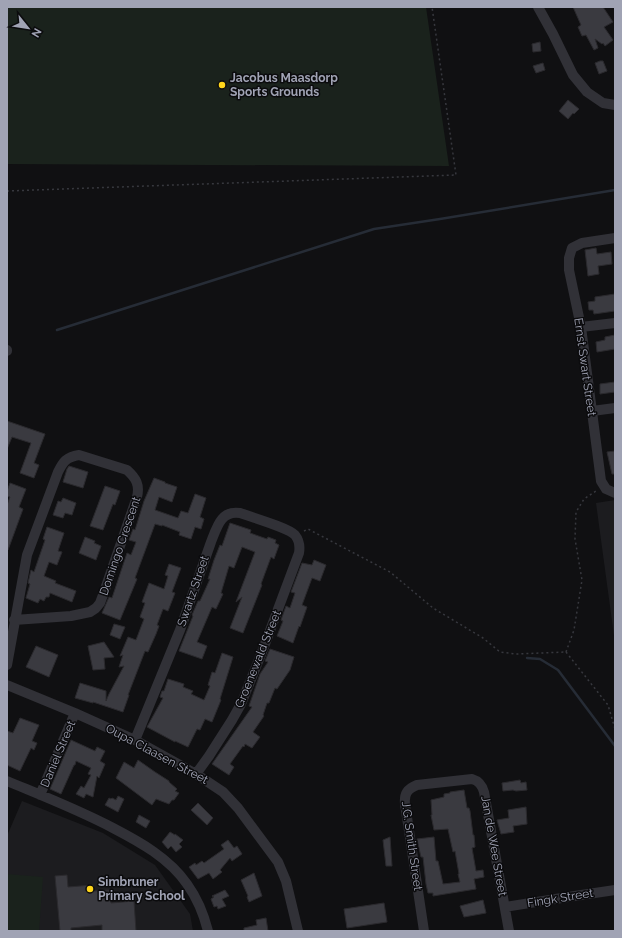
<svg xmlns="http://www.w3.org/2000/svg" width="622" height="938" font-family="Raleway,sans-serif">
	<style>
		.built { fill: #1c1c1f }
		.green { fill: #1a221c }
		.lines { fill: none; stroke-linecap: round; stroke-linejoin: round }
		.stream { stroke: #262c36; stroke-width: 2.5 }
		.building { fill: #3a3a40; stroke: #2b2a2e }
		.path { stroke: #37383e; stroke-width: 1.5; stroke-dasharray: 2 3; stroke-linecap: butt }
		.street { stroke: #313137; stroke-width: 10 }
		.poi-dot { fill: #ffd51b; stroke: #0b0b0d; stroke-width: 1.5 }
		.labels { text-anchor: middle; dominant-baseline: central; stroke-width: 3; stroke-linejoin: round; paint-order: stroke }
		.poi-label { font-size: 12px; font-weight: bold; fill: #a0a3b4; stroke: #0b0b0d; text-anchor: start }
		.street-label { font-size: 12px; fill: #a0a3b4; stroke: #0b0b0d }
	</style>
	<rect width="100%" height="100%" fill="#101012"/>
	<path class="built" d="M 615,500 L 615,643 L 596,503 Z
		M 22,801 L 103,833 L 155,865 L 190,914 L 193,931 L 7,931 L 7,836 Z"/>
	<path class="green" d="M 7,7 L 426,7 L 449,166 L 7,164 Z
		M 7,874 L 43,877 L 39,931 L 7,931 Z"/>
	<g class="lines">
		<path class="stream" d="M 57,330 L 374,229 L 440,219 L 615,190
			M 527,658 L 540,659 L 558,670 L 615,746"/>
	</g>
	<path class="building" d="M 573,7 L 603,7 L 613,22 L 604,27 L 613,40 L 605,46 L 603,43 L 602,44 L 595,39 L 598,48 L 594,50 L 586,35 L 582,36 L 578,27 L 581,25 Z
		M 540,42 L 541,51 L 533,52 L 532,44 Z
		M 600,61 L 603,61 L 607,71 L 599,74 L 595,63 Z
		M 543,63 L 545,70 L 536,73 L 533,66 Z
		M 568,100 L 579,109 L 574,114 L 573,113 L 568,119 L 559,111 Z
		M 596,248 L 597,254 L 611,252 L 612,264 L 598,266 L 599,274 L 588,276 L 585,250 Z
		M 615,294 L 615,311 L 594,314 L 593,310 L 589,310 L 588,302 L 595,301 L 595,297 Z
		M 615,335 L 615,349 L 597,352 L 596,342 L 605,340 L 605,337 Z
		M 615,382 L 615,392 L 600,394 L 600,384 Z
		M 7,421 L 45,434 L 34,463 L 39,465 L 34,478 L 20,473 L 31,443 L 12,437 L 7,449 Z
		M 615,451 L 615,474 L 612,474 L 607,452 Z
		M 69,466 L 88,472 L 83,488 L 63,482 L 67,469 Z
		M 154,478 L 165,482 L 165,483 L 177,487 L 172,502 L 159,497 L 155,510 L 178,518 L 181,511 L 188,513 L 195,494 L 206,498 L 200,517 L 204,519 L 201,529 L 195,527 L 191,539 L 179,535 L 180,532 L 162,525 L 162,526 L 155,524 L 135,578 L 137,579 L 120,620 L 102,613 L 109,597 L 112,598 L 127,553 L 131,555 L 136,542 L 129,540 L 133,529 L 135,530 L 144,501 Z
		M 10,483 L 26,489 L 19,507 L 23,509 L 8,550 L 7,550 L 7,505 L 10,497 L 7,496 L 7,491 Z
		M 105,486 L 120,491 L 115,505 L 113,504 L 103,530 L 90,526 Z
		M 63,498 L 76,503 L 72,515 L 65,513 L 63,518 L 53,515 L 58,501 L 61,502 Z
		M 230,523 L 251,530 L 250,533 L 267,539 L 268,537 L 276,540 L 275,543 L 279,545 L 274,559 L 271,557 L 261,584 L 262,585 L 243,633 L 230,628 L 242,597 L 236,602 L 255,552 L 242,547 L 234,568 L 229,566 L 221,593 L 223,594 L 216,609 L 212,607 L 197,642 L 207,646 L 202,659 L 179,651 L 193,616 L 192,615 L 198,601 L 200,601 L 210,579 L 208,579 L 214,560 L 220,545 L 222,546 Z
		M 47,527 L 64,533 L 58,551 L 62,552 L 57,565 L 49,562 L 44,576 L 56,581 L 55,583 L 76,591 L 72,602 L 50,593 L 49,597 L 46,597 L 44,601 L 40,599 L 38,603 L 26,598 L 30,584 L 28,583 L 31,570 L 34,572 L 45,540 L 43,539 Z
		M 85,537 L 95,541 L 94,543 L 101,546 L 96,560 L 79,553 Z
		M 314,560 L 326,565 L 320,581 L 312,578 L 302,605 L 307,607 L 300,627 L 299,626 L 293,643 L 277,636 L 283,621 L 281,620 L 286,606 L 290,608 L 295,593 L 291,592 L 302,563 L 312,565 Z
		M 169,564 L 181,568 L 172,592 L 175,593 L 168,611 L 163,609 L 157,625 L 159,626 L 156,634 L 148,652 L 145,651 L 128,695 L 129,695 L 123,712 L 93,702 L 93,703 L 75,698 L 80,683 L 106,691 L 106,701 L 109,694 L 124,666 L 119,667 L 123,655 L 120,656 L 128,637 L 136,640 L 144,619 L 140,617 L 145,603 L 142,602 L 149,583 L 164,589 L 168,576 L 165,575 Z
		M 114,624 L 125,627 L 120,639 L 110,635 Z
		M 104,642 L 114,657 L 104,658 L 105,669 L 93,670 L 88,646 Z
		M 36,646 L 58,655 L 49,677 L 26,667 Z
		M 270,649 L 294,657 L 290,670 L 277,689 L 275,688 L 269,703 L 267,703 L 263,715 L 264,716 L 253,732 L 260,737 L 252,748 L 245,744 L 244,747 L 243,746 L 230,764 L 234,767 L 229,775 L 212,764 L 252,707 L 249,706 L 260,674 L 268,662 L 265,661 Z
		M 222,653 L 233,657 L 220,699 L 221,700 L 212,722 L 205,719 L 200,730 L 197,729 L 188,747 L 175,741 L 175,742 L 147,727 L 163,698 L 160,697 L 162,691 L 164,691 L 168,679 L 184,684 L 183,687 L 193,691 L 191,694 L 204,700 L 210,686 L 208,685 L 212,672 L 215,673 Z
		M 20,718 L 39,725 L 32,741 L 37,743 L 34,750 L 31,748 L 20,771 L 7,765 L 7,731 L 13,733 Z
		M 71,740 L 95,751 L 97,747 L 105,751 L 100,761 L 105,764 L 99,778 L 97,776 L 93,797 L 86,794 L 84,798 L 76,794 L 81,786 L 84,788 L 91,775 L 88,774 L 91,768 L 76,761 L 75,765 L 74,765 L 61,794 L 50,789 Z
		M 138,760 L 155,772 L 169,781 L 169,782 L 177,789 L 175,791 L 179,793 L 174,800 L 172,800 L 169,804 L 156,799 L 152,805 L 116,778 L 124,762 L 134,768 Z
		M 520,780 L 521,783 L 526,782 L 527,790 L 516,791 L 513,790 L 503,791 L 502,783 Z
		M 464,790 L 467,808 L 469,808 L 470,811 L 473,835 L 474,835 L 475,847 L 472,848 L 476,871 L 483,870 L 484,877 L 474,879 L 476,889 L 433,896 L 433,893 L 428,893 L 426,884 L 423,857 L 421,857 L 417,839 L 434,837 L 436,861 L 438,861 L 443,884 L 460,882 L 458,874 L 459,874 L 455,851 L 453,852 L 448,829 L 434,830 L 431,815 L 432,815 L 431,800 L 444,797 L 444,794 L 450,793 L 450,792 Z
		M 118,796 L 124,799 L 118,812 L 105,805 L 109,798 L 111,799 L 112,798 L 116,800 Z
		M 198,803 L 213,818 L 207,825 L 191,810 Z
		M 526,807 L 527,824 L 513,826 L 514,832 L 501,834 L 497,820 L 509,818 L 508,810 Z
		M 139,815 L 150,821 L 146,828 L 136,822 Z
		M 170,832 L 175,835 L 175,834 L 183,840 L 179,844 L 182,847 L 176,852 L 171,846 L 168,849 L 162,842 Z
		M 390,837 L 392,866 L 386,866 L 383,840 Z
		M 228,840 L 234,848 L 237,846 L 242,854 L 232,861 L 230,858 L 220,870 L 222,872 L 213,879 L 209,873 L 198,879 L 189,867 L 195,863 L 196,865 L 202,861 L 204,863 L 224,849 L 221,845 Z
		M 254,873 L 262,896 L 249,902 L 247,897 L 248,896 L 241,880 Z
		M 67,875 L 68,887 L 93,885 L 93,891 L 110,890 L 111,903 L 134,901 L 136,931 L 102,931 L 102,925 L 71,928 L 71,931 L 60,931 L 55,876 Z
		M 225,890 L 229,896 L 222,899 L 226,906 L 218,909 L 217,906 L 214,907 L 211,899 L 214,897 L 212,896 Z
		M 483,900 L 486,913 L 464,917 L 460,906 Z
		M 384,903 L 387,922 L 347,928 L 344,909 Z
		M 266,918 L 268,931 L 244,931 L 244,928 L 257,925 L 256,920 Z"/>
	<g class="lines">
		<path class="path" d="M 7,191 L 456,175 L 432,7
			M 304,531 L 308,529 L 390,572 L 433,608 L 483,638 L 500,652 L 516,654 L 566,652
			M 566,652 L 574,630 L 582,580 L 575,539 L 576,512 L 584,499 L 596,491
			M 566,652 L 608,705 L 615,729"/>
		<path class="street" d="M 538,7 L 553,34 L 573,75 L 587,92 L 603,103 L 615,105
			M 615,238 L 582,243 L 572,248 L 569,258 L 569,270 L 581,327 L 601,481 L 606,489 L 615,493
			M 581,327 L 615,323
			M 7,350 L 7,351
			M 592,411 L 615,408
			M 7,665 L 27,555 L 58,472 C 63,462 66,457 79,455 L 127,470 C 136,478 140,485 137,497 L 103,595 L 100,603 L 96,608 L 90,612 L 71,616 L 14,620
			M 7,685 L 75,713 L 135,740 L 196,774 L 223,792 L 238,808 L 278,862 L 286,881 L 298,931
			M 135,740 L 180,630 L 211,542 C 217,527 221,510 240,513 C 251,517 289,528 295,535 C 299,540 300,547 299,553 L 262,652 L 241,704 L 232,720 L 209,756 L 196,774
			M 7,781 C 43,796 79,810 113,828 C 140,842 169,858 187,884 C 197,898 204,915 208,931
			M 40,795 L 75,713
			M 505,907 L 568,897 L 615,890
			M 424,931 L 405,804 C 404,794 407,789 417,785 L 472,779 C 479,781 482,785 484,792 L 509,931"/>
	</g>
	<g class="poi-dot">
		<circle cx="222" cy="85" r="4"/>
		<circle cx="90" cy="889" r="4"/>
	</g>
	<g class="labels">
		<g class="poi-label">
			<text x="230" y="78">Jacobus Maasdorp<tspan x="230" dy="14">Sports Grounds</tspan></text>
			<text x="98" y="882">Simbruner<tspan x="98" dy="14">Primary School</tspan></text>
		</g>
		<g class="street-label">
			<text transform="translate(585 367) rotate(82)">Ernst Swart Street</text>
			<text transform="translate(120 546) rotate(-71)">Domingo Crescent</text>
			<text transform="translate(193 591) rotate(-71)">Swartz Street</text>
			<text transform="translate(258 659) rotate(-68)">Groenewald Street</text>
			<text transform="translate(58 754) rotate(-67)">Daniel Street</text>
			<text transform="translate(157 754) rotate(28)">Oupa Claasen Street</text>
			<text transform="translate(412 846) rotate(82)">J.G. Smith Street</text>
			<text transform="translate(494 846) rotate(80)">Jan de Wee Street</text>
			<text transform="translate(560 898) rotate(-9)">Fingk Street</text>
		</g>
	</g>
	<rect width="622" height="938" fill="none" stroke="#a0a3b4" stroke-width="16"/>
	<g transform="translate(28 28) rotate(120)" stroke="#0b0b0d" stroke-width="3" paint-order="stroke">
	<path d="M0-3L7 15L0 10L-7 15Z" fill="#a0a3b4"/>
	<text y="-6" font-size="11" font-weight="bold" text-anchor="middle" fill="#a0a3b4">N</text>
	</g>
</svg>
